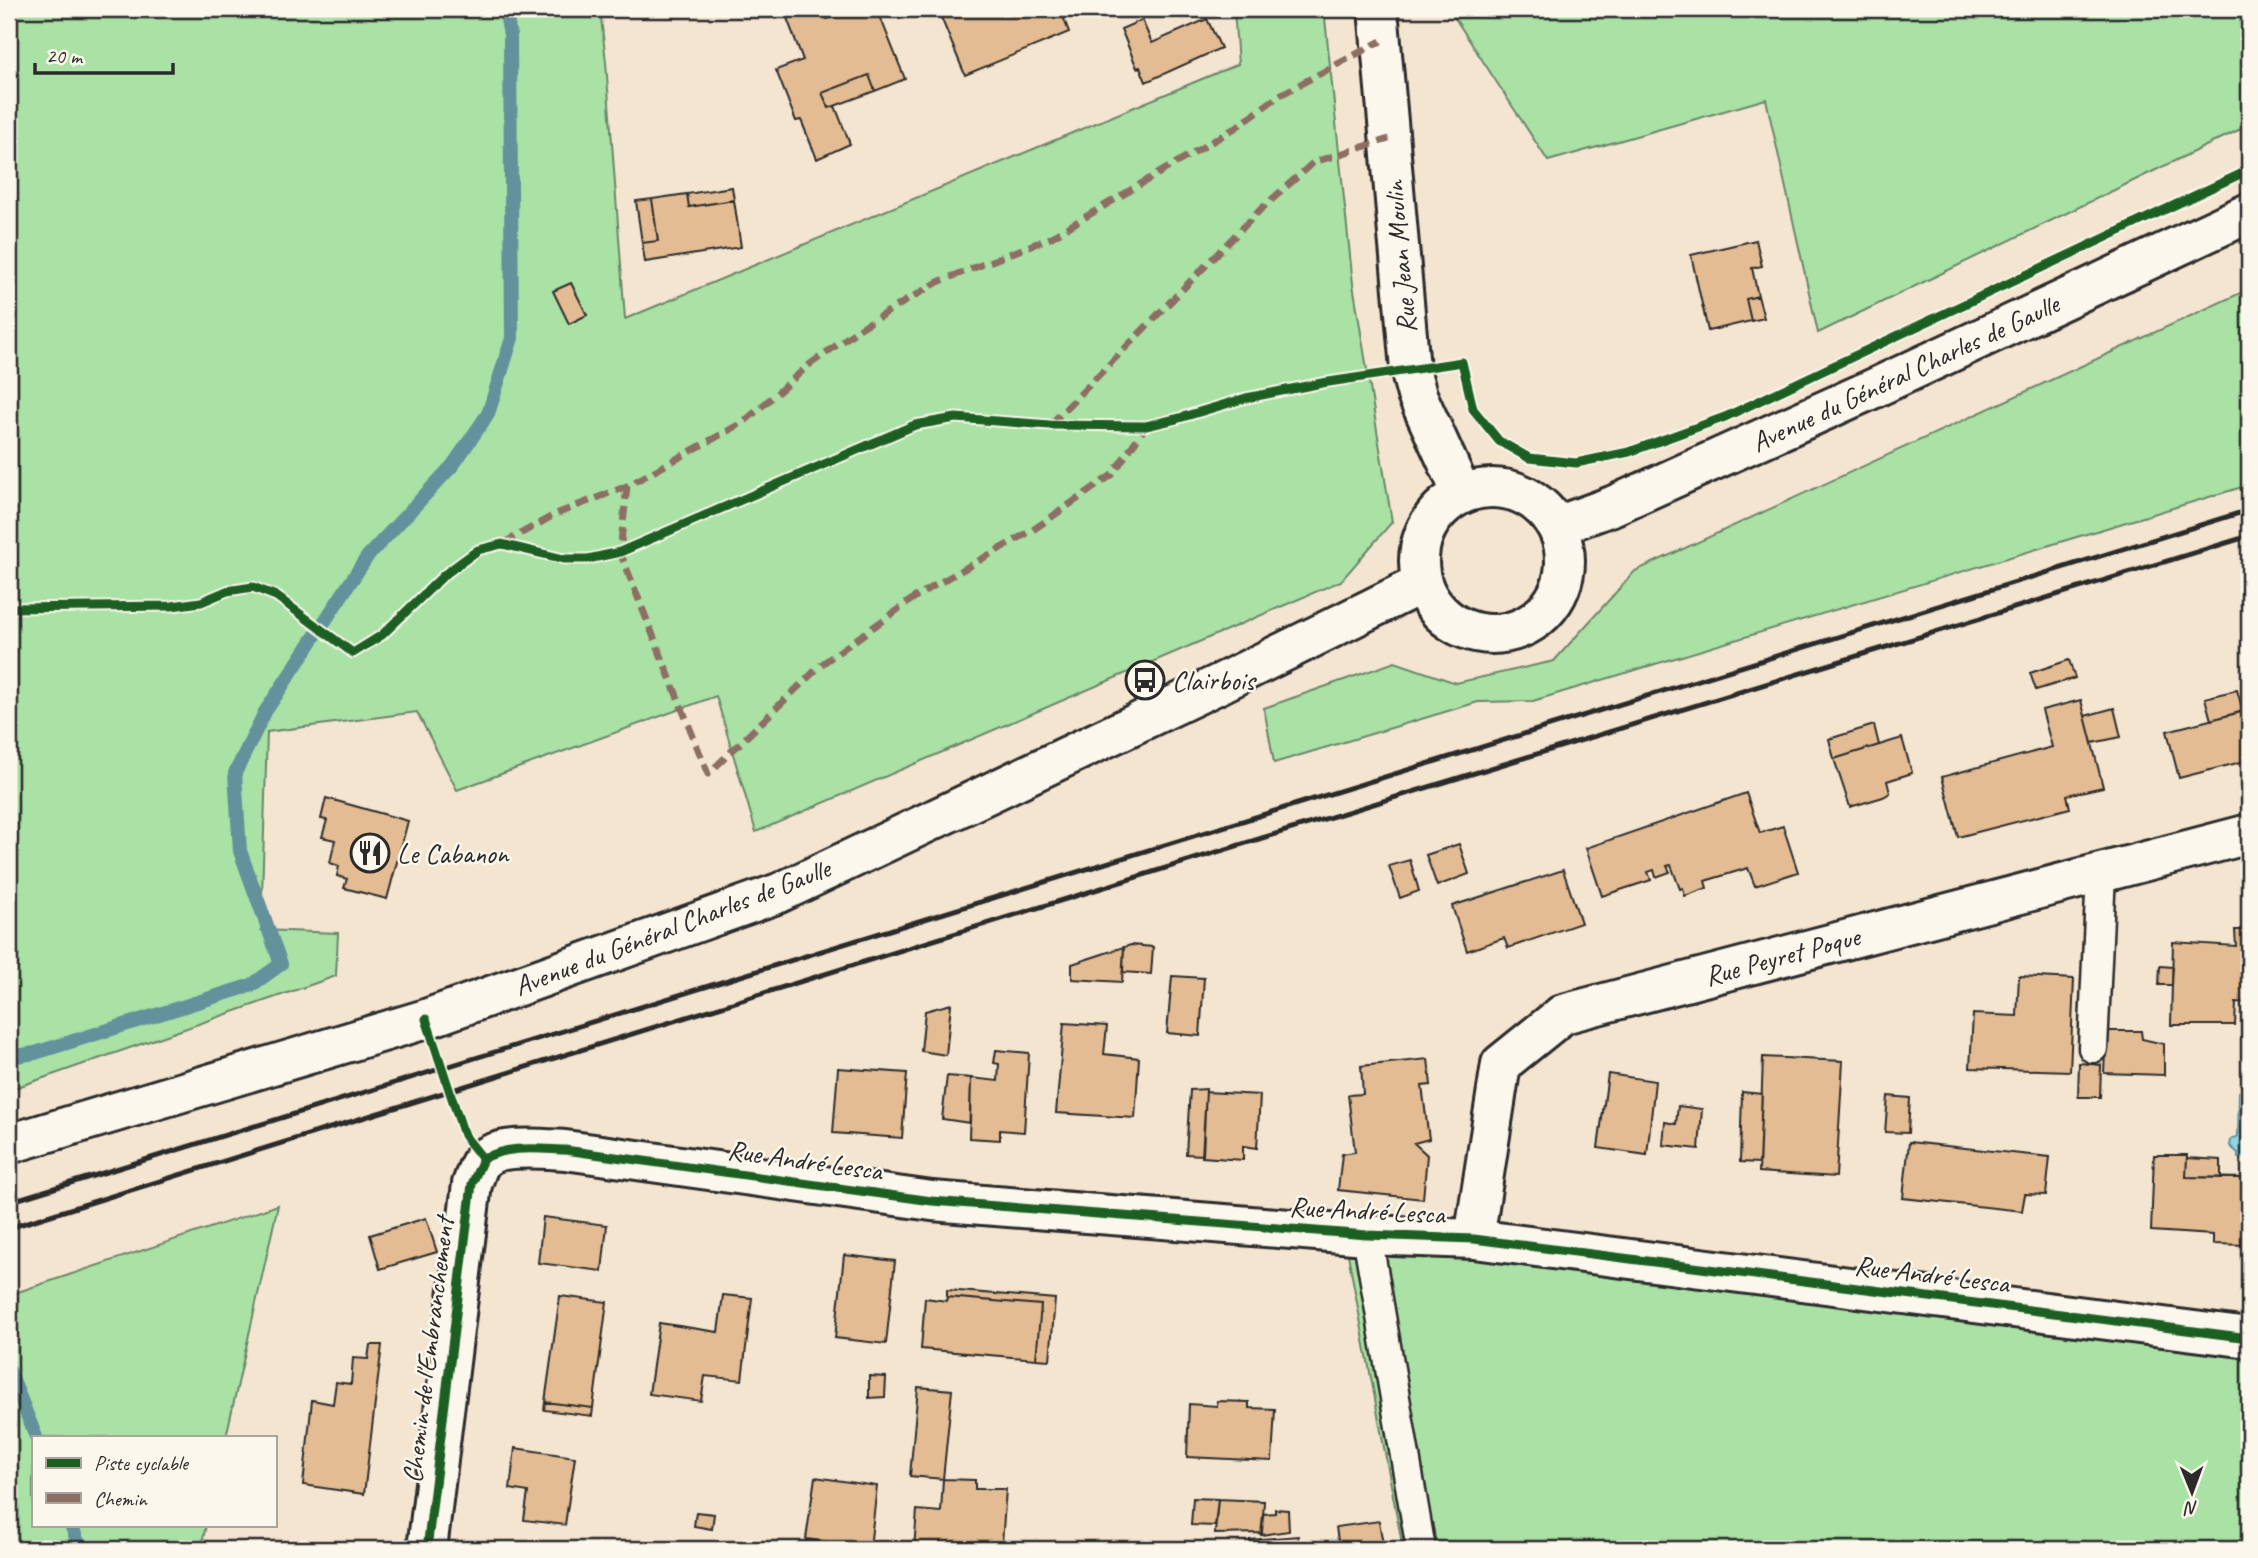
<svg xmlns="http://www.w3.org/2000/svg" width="2258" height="1558" font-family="Caveat,sans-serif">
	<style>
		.green { fill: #aae1a5; stroke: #6a8668; stroke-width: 2 }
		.water { fill: #89d7e7; stroke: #63929c; stroke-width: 2 }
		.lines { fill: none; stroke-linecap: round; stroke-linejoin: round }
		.stream { stroke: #63929c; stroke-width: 14 }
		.building { fill: #e3bc93; stroke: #2b2b2b; stroke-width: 2 }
		.lane-casing { stroke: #2b2b2b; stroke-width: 33 }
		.street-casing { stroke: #2b2b2b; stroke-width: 44 }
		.secondary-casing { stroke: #2b2b2b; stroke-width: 44 }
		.lane { stroke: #fbf7ec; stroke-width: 28 }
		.street { stroke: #fbf7ec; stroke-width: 38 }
		.secondary { stroke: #fbf7ec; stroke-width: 38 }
		.rail { stroke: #2b2b2b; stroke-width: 5 }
		.quiet { stroke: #8d6e63; stroke-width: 7; stroke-dasharray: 14 7; stroke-linecap: butt }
		.cycleway-casing { stroke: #fbf7ec; stroke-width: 13 }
		.cycleway { stroke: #1b5e20; stroke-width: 9 }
		.labels { text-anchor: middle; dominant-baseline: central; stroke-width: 5; stroke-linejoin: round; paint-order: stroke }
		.street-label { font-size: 28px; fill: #2b2b2b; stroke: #fbf7ec }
		.poi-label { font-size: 28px; fill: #2b2b2b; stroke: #fbf7ec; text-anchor: start }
	</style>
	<rect width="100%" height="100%" fill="#f4e5d1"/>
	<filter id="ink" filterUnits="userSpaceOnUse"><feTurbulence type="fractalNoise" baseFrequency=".0143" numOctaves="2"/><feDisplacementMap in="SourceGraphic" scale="14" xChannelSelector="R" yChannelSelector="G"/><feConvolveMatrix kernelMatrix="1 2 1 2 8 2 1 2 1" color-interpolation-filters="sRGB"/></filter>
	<g filter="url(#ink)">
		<path class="green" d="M 9,9 L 600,9 L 606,62 L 625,319 L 1238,64 L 1234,9 L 1324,9 L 1353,284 L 1392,522 L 1341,581 L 756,832 L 716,696 L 457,790 L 417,712 L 267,732 L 261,930 L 338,933 L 336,976 L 9,1090 Z
			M 1449,9 L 2249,9 L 2249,125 L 1818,333 L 1766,99 L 1548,161 Z
			M 2249,289 L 2249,485 L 1533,701 L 1478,702 L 1274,763 L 1264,708 L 1395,662 L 1456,683 L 1554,661 L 1635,571 Z
			M 278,1205 L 226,1437 L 33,1437 L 33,1525 L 206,1525 L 201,1549 L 9,1549 L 9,1295 Z
			M 1344,1233 L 2249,1338 L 2249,1549 L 1403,1549 Z"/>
		<path class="water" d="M 2239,1092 L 2249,1093 L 2249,1158 L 2238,1158 L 2238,1153 L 2230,1146 L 2231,1140 L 2238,1136 Z"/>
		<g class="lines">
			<path class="stream" d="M 9,1057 L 35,1053 L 252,985 L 281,964 L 240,851 L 235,773 L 265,712 L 367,557 L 453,465 L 488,414 L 512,338 L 510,35 L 505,9
				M 9,1370 L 36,1437
				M 71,1525 L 81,1549"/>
		</g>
		<path class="building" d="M 812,9 L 823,9 L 827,19 L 854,9 L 877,9 L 905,79 L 875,91 L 869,75 L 822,93 L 829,108 L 835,106 L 850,144 L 817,159 L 801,120 L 796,121 L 776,70 L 803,60 L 787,18 Z
			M 823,9 L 854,9 L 827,19 Z
			M 954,9 L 1060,9 L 1069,32 L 965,75 L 940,15 Z
			M 1207,19 L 1221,48 L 1146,82 L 1140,67 L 1137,68 L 1121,29 L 1142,20 L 1152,43 Z
			M 869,75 L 875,91 L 829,108 L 822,93 Z
			M 732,187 L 734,200 L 689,207 L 687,194 Z
			M 687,194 L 689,207 L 734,200 L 741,247 L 645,262 L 642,243 L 658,241 L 652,199 Z
			M 652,199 L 658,241 L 642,243 L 636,201 Z
			M 1756,240 L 1762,266 L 1752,268 L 1758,296 L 1746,299 L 1751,321 L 1708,331 L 1691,255 Z
			M 571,283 L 587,315 L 569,324 L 553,291 Z
			M 1758,296 L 1764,318 L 1751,321 L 1746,299 Z
			M 2069,660 L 2075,678 L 2036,690 L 2030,673 Z
			M 2237,690 L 2243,711 L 2211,720 L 2205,698 Z
			M 2081,700 L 2103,787 L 2067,795 L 2070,808 L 1958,837 L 1942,777 L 2052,747 L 2042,710 Z
			M 2114,708 L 2121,737 L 2092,743 L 2085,716 Z
			M 2249,710 L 2249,760 L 2179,778 L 2167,731 Z
			M 1874,725 L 1879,745 L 1834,759 L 1829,739 Z
			M 1902,738 L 1912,773 L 1887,781 L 1890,793 L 1883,797 L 1850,807 L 1834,759 Z
			M 1746,793 L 1760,833 L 1783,826 L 1798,872 L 1755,886 L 1748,868 L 1705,881 L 1707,888 L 1685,896 L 1683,888 L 1680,889 L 1671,865 L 1667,866 L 1670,872 L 1656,877 L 1654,870 L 1648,872 L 1651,880 L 1602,896 L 1586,848 Z
			M 326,798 L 408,821 L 387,899 L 344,888 L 347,879 L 337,876 L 339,866 L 330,863 L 335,840 L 322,837 L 327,820 L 321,819 Z
			M 1459,844 L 1469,874 L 1437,886 L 1426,855 Z
			M 1410,860 L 1419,891 L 1400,898 L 1389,866 Z
			M 1563,870 L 1581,923 L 1508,948 L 1504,938 L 1467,951 L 1452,906 Z
			M 2235,930 L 2249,930 L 2249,1003 L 2236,1002 L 2235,1025 L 2171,1025 L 2173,942 L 2236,946 Z
			M 1131,945 L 1153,947 L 1151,974 L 1123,972 L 1124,947 Z
			M 1124,947 L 1122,982 L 1072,979 L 1072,964 Z
			M 2160,966 L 2173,967 L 2172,985 L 2159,985 Z
			M 1172,976 L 1204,978 L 1200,1036 L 1167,1033 Z
			M 2019,976 L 2074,979 L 2070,1071 L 1970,1068 L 1973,1014 L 2017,1016 Z
			M 951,1004 L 946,1055 L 921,1051 L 925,1011 Z
			M 1064,1023 L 1107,1026 L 1104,1054 L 1139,1058 L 1135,1118 L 1056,1113 Z
			M 2106,1031 L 2141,1031 L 2142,1039 L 2164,1044 L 2164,1075 L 2104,1073 Z
			M 996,1050 L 1029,1053 L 1024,1132 L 1000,1130 L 1000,1140 L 969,1138 L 971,1078 L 998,1081 L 999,1064 L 994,1063 Z
			M 1763,1057 L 1843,1061 L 1836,1177 L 1759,1172 Z
			M 1428,1059 L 1431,1085 L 1422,1086 L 1429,1139 L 1414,1143 L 1427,1155 L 1423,1199 L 1338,1190 L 1342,1154 L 1355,1152 L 1348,1095 L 1363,1094 L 1361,1066 Z
			M 2079,1063 L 2101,1065 L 2100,1097 L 2078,1097 Z
			M 838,1068 L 907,1073 L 902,1138 L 833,1133 Z
			M 1608,1074 L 1655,1081 L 1647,1155 L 1598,1148 Z
			M 947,1076 L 971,1078 L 970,1123 L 942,1119 Z
			M 1206,1089 L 1203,1155 L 1186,1154 L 1190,1090 Z
			M 1206,1092 L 1260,1095 L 1257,1148 L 1243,1146 L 1243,1160 L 1202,1157 Z
			M 1742,1092 L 1762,1094 L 1759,1163 L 1740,1162 Z
			M 1888,1096 L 1910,1098 L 1908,1133 L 1885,1132 Z
			M 1678,1106 L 1702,1109 L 1699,1149 L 1663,1145 L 1665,1122 L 1676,1124 Z
			M 1909,1142 L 2050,1157 L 2046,1195 L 2025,1194 L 2022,1211 L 1903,1198 Z
			M 2154,1155 L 2187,1155 L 2186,1177 L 2249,1178 L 2248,1245 L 2213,1244 L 2213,1235 L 2151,1231 Z
			M 2187,1158 L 2221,1160 L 2221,1178 L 2186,1177 Z
			M 543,1217 L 607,1225 L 602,1271 L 538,1263 Z
			M 426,1218 L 437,1252 L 380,1269 L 370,1235 Z
			M 844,1255 L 895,1261 L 886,1344 L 835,1338 Z
			M 947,1290 L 1055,1299 L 1050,1360 L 1036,1359 L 1041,1305 L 947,1297 Z
			M 723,1295 L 752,1298 L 742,1380 L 705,1376 L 701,1401 L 649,1394 L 659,1323 L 718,1332 Z
			M 560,1296 L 607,1302 L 593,1408 L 545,1402 Z
			M 947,1297 L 1041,1305 L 1036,1359 L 921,1349 L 925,1298 L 946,1301 Z
			M 370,1345 L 382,1345 L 364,1494 L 303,1485 L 312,1400 L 333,1404 L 336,1382 L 351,1384 L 353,1358 L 368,1359 Z
			M 869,1376 L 886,1377 L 885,1397 L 869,1398 Z
			M 918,1387 L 952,1390 L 943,1479 L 910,1476 Z
			M 1217,1401 L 1249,1402 L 1249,1408 L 1275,1409 L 1272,1461 L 1187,1457 L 1189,1404 L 1217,1406 Z
			M 545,1402 L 593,1408 L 592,1416 L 544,1410 Z
			M 515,1448 L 575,1457 L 565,1525 L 524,1520 L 528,1492 L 510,1489 Z
			M 815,1477 L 877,1486 L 870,1548 L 806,1539 Z
			M 943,1479 L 975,1480 L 975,1489 L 1006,1489 L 1002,1544 L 984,1546 L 932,1544 L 932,1549 L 914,1549 L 917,1510 L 941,1512 Z
			M 1193,1498 L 1218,1499 L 1215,1526 L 1191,1525 Z
			M 1218,1499 L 1264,1501 L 1262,1533 L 1215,1534 Z
			M 1275,1509 L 1288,1510 L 1289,1531 L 1261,1535 L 1263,1514 L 1275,1513 Z
			M 696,1512 L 714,1514 L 712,1529 L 694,1526 Z
			M 1379,1521 L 1383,1544 L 1339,1548 L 1336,1527 Z
			M 1298,1536 L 1299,1549 L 1250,1549 L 1250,1540 Z
			M 806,1539 L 870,1548 L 869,1549 L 805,1549 Z"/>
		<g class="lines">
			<defs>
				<path id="lane" d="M 2093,1048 L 2101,873
					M 1367,1235 L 1421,1549"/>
				<path id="street" d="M 1378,9 L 1410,369 L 1417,395 L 1462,494
					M 1474,1239 L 1501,1064 L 1563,1014 L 2249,834
					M 427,1549 L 472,1184 C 475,1177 478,1164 484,1159 C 499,1144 545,1149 565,1150 L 932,1201 L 1367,1235 L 1474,1239 L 2249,1338"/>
				<path id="secondary" d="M1419 561a73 73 0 1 1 146 0a73 73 0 1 1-146 0Z
					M 1557,526 L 1612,506 L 1868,391 L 2249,213
					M 9,1144 L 426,1019 L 779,893 L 1219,684 L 1421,584"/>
			</defs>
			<use href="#lane" class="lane-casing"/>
			<use href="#street" class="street-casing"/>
			<use href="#secondary" class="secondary-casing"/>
			<use href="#lane" class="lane"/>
			<use href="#street" class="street"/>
			<use href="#secondary" class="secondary"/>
			<path class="rail" d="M 9,1202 L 2249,510
				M 9,1228 L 1262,838 L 2249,536"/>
			<path class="quiet" d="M 1050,425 L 1259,211 L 1314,162 L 1389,139
				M 627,486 L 620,552 L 708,774 L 822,664 L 918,595 L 1033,530 L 1112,475 L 1146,426
				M 502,544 L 556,514 L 627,486 L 744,422 L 809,365 L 862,327 L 938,282 L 1050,238 L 1235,128 L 1280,95 L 1381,41"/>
			<defs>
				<path id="cycleway" d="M 9,608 L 172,606 L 201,602 L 227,591 L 253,587 L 276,596 L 353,653 L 382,635 L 444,575 L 478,550 L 502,544 L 564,559 L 588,559 L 620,552 L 915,425 L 956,418 L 1050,425 L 1146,426 L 1176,419 L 1246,398 L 1322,383 L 1462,362 L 1473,409 L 1499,441 L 1529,458 L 1576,463 L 1629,452 L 1725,417 L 2249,170
					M 426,1019 L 464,1135 L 483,1159
					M 483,1159 C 508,1145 537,1149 565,1150 L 932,1201 L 1367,1235 L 1474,1239 L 2249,1338
					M 427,1549 L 472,1184 L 483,1159"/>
			</defs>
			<use href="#cycleway" class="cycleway-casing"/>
			<use href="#cycleway" class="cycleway"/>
		</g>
	</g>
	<defs>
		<symbol id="bus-ring" viewBox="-11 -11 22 22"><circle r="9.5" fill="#fbf7ec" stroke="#2b2b2b" stroke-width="1.5"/><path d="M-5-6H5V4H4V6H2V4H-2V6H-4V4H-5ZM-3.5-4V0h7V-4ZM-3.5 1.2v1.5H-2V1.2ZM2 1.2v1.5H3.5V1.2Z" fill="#2b2b2b"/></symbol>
		<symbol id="restaurant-ring" viewBox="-11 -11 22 22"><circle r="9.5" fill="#fbf7ec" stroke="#2b2b2b" stroke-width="1.5"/><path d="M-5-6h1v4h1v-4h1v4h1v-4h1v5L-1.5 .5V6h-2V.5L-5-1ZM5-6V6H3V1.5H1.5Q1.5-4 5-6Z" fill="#2b2b2b"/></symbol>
	</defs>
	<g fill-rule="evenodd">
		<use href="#bus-ring" x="1123" y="658" width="44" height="44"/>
		<use href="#restaurant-ring" x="348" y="831" width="44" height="44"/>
	</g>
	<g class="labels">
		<g class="street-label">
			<text transform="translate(1400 257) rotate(-95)">Rue Jean Moulin</text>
			<text transform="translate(1905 373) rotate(-25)">Avenue du Général Charles de Gaulle</text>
			<text transform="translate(672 927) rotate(-21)">Avenue du Général Charles de Gaulle</text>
			<text transform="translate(1782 956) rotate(-15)">Rue Peyret Poque</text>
			<text transform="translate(805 1160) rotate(8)">Rue André Lesca</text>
			<text transform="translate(1367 1210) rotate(3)">Rue André Lesca</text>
			<text transform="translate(1932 1274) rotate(7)">Rue André Lesca</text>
			<text transform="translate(428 1350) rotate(-83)">Chemin de l'Embranchement</text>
		</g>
		<g class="poi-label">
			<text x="1172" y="680">Clairbois</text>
			<text x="397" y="853">Le Cabanon</text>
		</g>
	</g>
	<rect width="2258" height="1558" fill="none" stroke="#fbf7ec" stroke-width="35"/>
	<rect x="18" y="18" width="2223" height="1523" fill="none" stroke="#2b2b2b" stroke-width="2.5" filter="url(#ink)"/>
	<rect x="32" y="1436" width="245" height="91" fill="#fbf7ec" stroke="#a8a59f" stroke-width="2"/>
	<rect x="46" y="1458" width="35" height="10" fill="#1b5e20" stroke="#a8a59f" stroke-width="2"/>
	<text x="94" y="1470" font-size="21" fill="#2b2b2b">Piste cyclable</text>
	<rect x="46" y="1493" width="35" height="10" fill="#8d6e63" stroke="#a8a59f" stroke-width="2"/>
	<text x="94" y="1506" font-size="21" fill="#2b2b2b">Chemin</text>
	<g transform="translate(2192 1492) rotate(179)" stroke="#fbf7ec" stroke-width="5" paint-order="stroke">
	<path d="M0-5L12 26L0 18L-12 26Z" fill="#2b2b2b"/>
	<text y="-10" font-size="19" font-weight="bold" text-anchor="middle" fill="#2b2b2b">N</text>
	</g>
	<path d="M35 63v10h138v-10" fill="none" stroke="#2b2b2b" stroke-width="3.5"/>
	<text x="46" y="63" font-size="21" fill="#2b2b2b" stroke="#fbf7ec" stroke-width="5" paint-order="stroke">20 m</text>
</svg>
